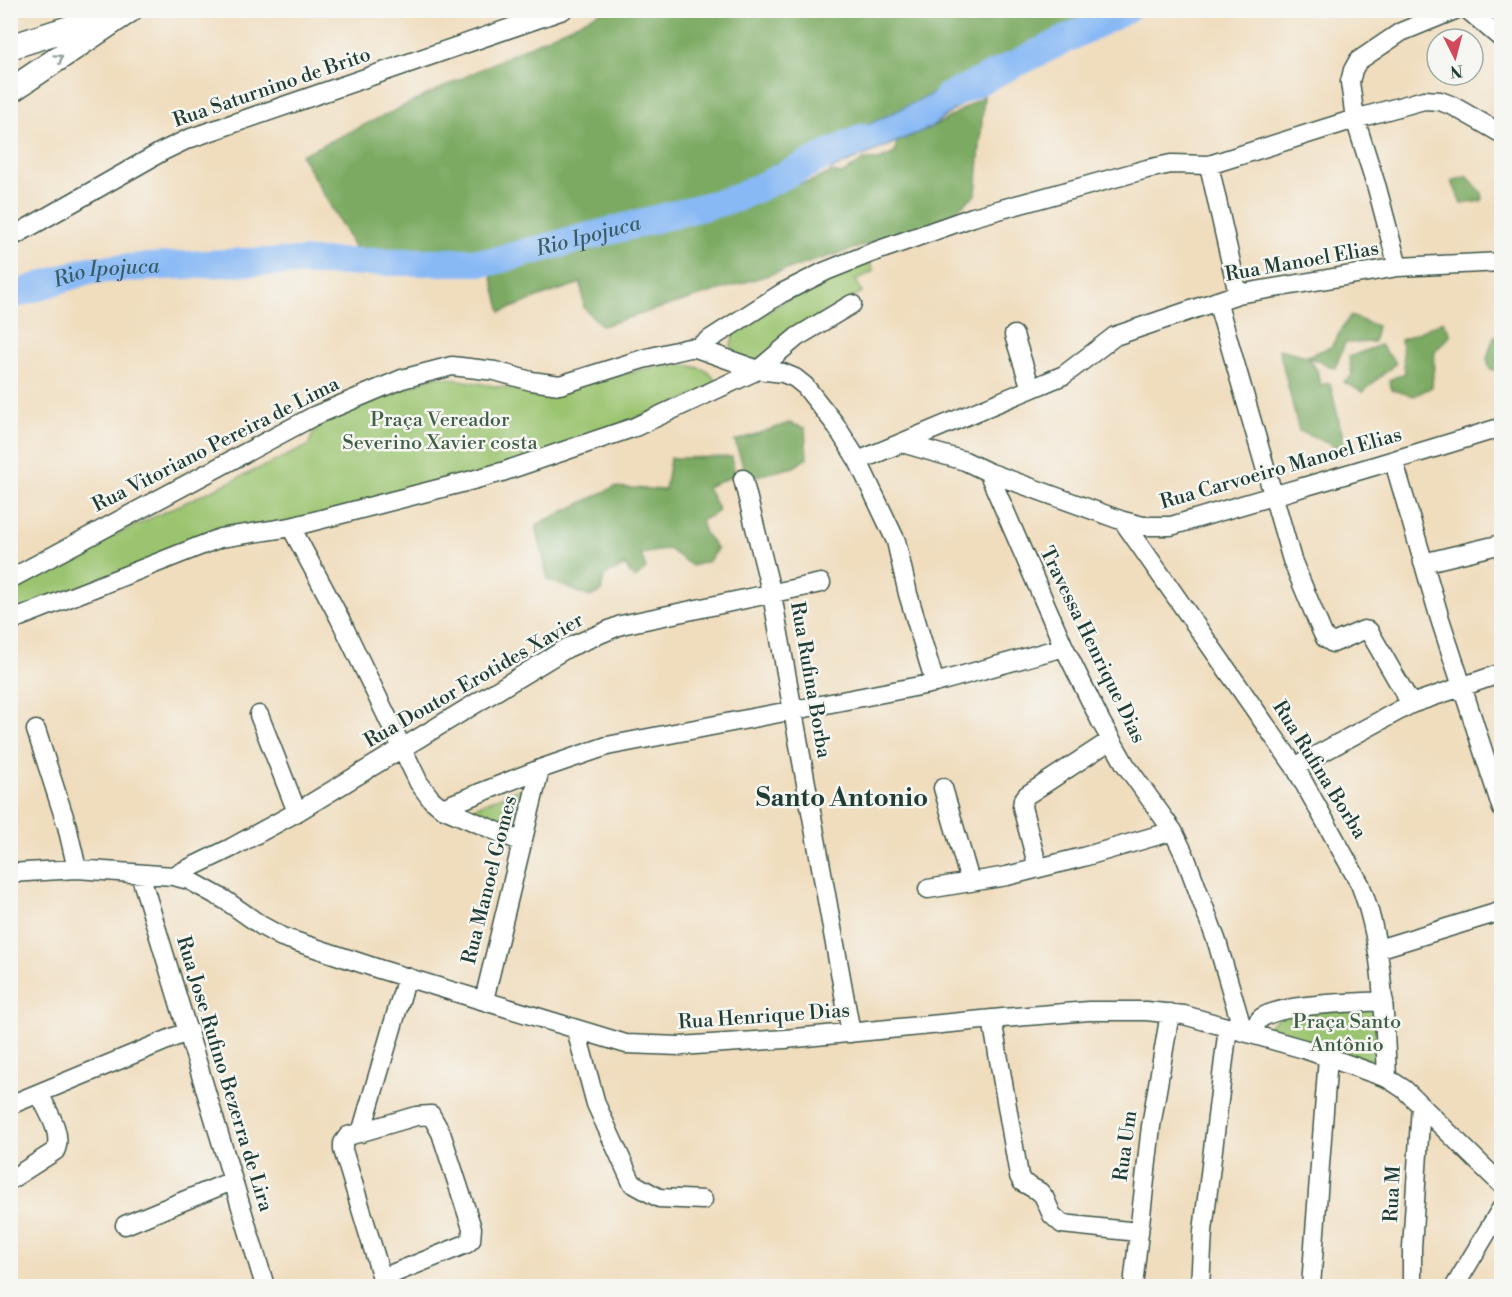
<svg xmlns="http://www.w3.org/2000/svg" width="1512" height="1297" font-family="'Libre Bodoni',serif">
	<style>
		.green { fill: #9bc470; stroke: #5d8052; stroke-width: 1.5 }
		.forest { fill: #7caa62; stroke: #4e744b; stroke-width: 1.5 }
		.water { fill: #88b9f5; stroke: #547b94; stroke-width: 1.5 }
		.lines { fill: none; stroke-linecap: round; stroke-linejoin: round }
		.river { stroke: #88b9f5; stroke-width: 28 }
		.minor-casing { stroke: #3e5549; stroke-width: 21 }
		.major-casing { stroke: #3e5549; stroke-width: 27 }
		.minor { stroke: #fff; stroke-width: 18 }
		.major { stroke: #fff; stroke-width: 24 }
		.oneway { stroke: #8f9e9a }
		.labels { text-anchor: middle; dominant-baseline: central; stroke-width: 5; stroke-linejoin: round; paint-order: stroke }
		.street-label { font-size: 20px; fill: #1f3d34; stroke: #f6f6f2 }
		.park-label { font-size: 20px; fill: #3e5f43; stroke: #f6f6f2 }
		.water-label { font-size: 21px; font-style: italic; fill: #395c64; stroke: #f6f6f2 }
		.district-label { font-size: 26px; font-weight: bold; fill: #1f3d34; stroke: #f6f6f2 }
	</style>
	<rect width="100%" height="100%" fill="#f6f6f2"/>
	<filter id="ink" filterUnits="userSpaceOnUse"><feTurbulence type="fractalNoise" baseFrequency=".0167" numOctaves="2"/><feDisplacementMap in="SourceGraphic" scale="12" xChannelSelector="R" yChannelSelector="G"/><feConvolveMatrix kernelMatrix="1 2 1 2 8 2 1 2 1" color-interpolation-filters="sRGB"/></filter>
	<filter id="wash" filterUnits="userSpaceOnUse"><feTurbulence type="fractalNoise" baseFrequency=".008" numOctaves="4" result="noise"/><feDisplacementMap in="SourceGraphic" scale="24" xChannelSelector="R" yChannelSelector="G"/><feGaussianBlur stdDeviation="1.35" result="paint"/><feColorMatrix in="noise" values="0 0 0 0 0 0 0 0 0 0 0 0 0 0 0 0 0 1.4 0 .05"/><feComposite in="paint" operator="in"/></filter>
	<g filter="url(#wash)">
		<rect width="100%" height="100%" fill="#f0ddbe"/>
		<path class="green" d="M 868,259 L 874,271 L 856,280 L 862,292 L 785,340 L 757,361 L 738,357 L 731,346 L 734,332 L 808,287 Z
			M 686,365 C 703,368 711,370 719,387 L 496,471 L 287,523 L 11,615 L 10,583 L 308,446 L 317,423 L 436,376 L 541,394 L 653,367 Z
			M 531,784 L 516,835 L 460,813 Z
			M 1373,1006 L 1381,1069 L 1261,1033 L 1281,1015 Z"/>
		<path class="forest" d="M 603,11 L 1105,11 L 963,79 L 785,175 L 557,245 L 363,262 L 301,155 Z
			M 984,96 L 976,194 L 942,222 L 602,326 L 584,308 L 581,283 L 542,296 L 501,312 L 491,274 L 722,214 L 786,186 L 809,182 L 832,172 L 843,174 L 863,160 L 879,160 L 895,153 L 897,141 L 944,121 Z
			M 1467,176 L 1482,193 L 1482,201 L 1461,204 L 1452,181 Z
			M 1350,316 L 1377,326 L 1374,342 L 1345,343 L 1335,368 L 1308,357 L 1317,370 L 1320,385 L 1330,383 L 1346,451 L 1299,431 L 1279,349 L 1307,356 L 1331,347 Z
			M 1443,321 L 1451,335 L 1435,351 L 1432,387 L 1414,396 L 1392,390 L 1389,380 L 1405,373 L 1401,340 Z
			M 1494,336 L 1501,337 L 1501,371 L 1490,369 L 1487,358 Z
			M 1380,345 L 1396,363 L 1363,392 L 1343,382 L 1352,376 L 1349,357 Z
			M 789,423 L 805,428 L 807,458 L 794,467 L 747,478 L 735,441 Z
			M 732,457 L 735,475 L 707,487 L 719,511 L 701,521 L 705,533 L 717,549 L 709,561 L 692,566 L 668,549 L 641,554 L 646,569 L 634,579 L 625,565 L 604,576 L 601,592 L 590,597 L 548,580 L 536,525 L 614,487 L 665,490 L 670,458 Z"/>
		<path class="water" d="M 982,70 L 981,90 L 929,128 L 830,170 L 828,144 Z"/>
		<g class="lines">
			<g class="river">
				<path d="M 947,97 L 1126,10"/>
				<path id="s1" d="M 10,296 L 89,270 L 244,262 L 490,262 L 737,198 L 862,138"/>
			</g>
		</g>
	</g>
	<g filter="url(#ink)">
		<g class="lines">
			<defs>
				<path id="minor" d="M 1468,10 L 1502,39
					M 1209,165 L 1238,294
					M 10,238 L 163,151 L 188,139 L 563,10
					M 1398,267 L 1377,188 L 1355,119 L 1350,82 L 1353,70 L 1358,61 L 1401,32 L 1455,10
					M 1217,301 L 1292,560 L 1322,632 L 1325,638 L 1333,643 L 1364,630 L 1369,631 L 1411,704
					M 1014,335 L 1031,389
					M 696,348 L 758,370 L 783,373 L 795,378 L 805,386 L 835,424 L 858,461 L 896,541 L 908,594 L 935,683
					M 902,443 L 965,461 L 988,472 L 1123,521 L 1143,526 L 1171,526 C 1281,493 1392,462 1502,427
					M 858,461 L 1064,375 L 1115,336 L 1238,294 L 1398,267 L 1502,262
					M 1394,462 L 1440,619 L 1502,809
					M 988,472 L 1064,647 L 1101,722 L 1125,764 L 1173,831 L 1185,856 L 1217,942 L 1243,1031
					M 743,479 L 772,595 L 851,1033
					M 1123,521 L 1295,767 L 1360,884 C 1384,945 1384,1013 1387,1078
					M 291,527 L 339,617 L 419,783 L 431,799 L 442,808 L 522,842
					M 1423,563 L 1502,544
					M 10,579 L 314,416 L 402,379 L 452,366 L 495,371 L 531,381 L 560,385 L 643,359 L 689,348 L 696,348 L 782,293 L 826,271 L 871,253 L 973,217 L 1147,169 L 1171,164 L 1209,165 L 1355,119 L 1424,100 L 1440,101 L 1453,106 L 1502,134
					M 10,621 L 220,538 L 291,527 L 469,481 L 502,472 L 635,427 L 758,370 L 797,337 L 852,304
					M 259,715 L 297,812
					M 36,730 L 67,826 L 77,869
					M 1295,767 L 1411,704 L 1502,673
					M 943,788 L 970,881
					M 442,808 L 540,769 L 607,746 L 935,683 L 1064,647
					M 1038,868 L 1022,807 L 1023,800 L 1027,795 L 1111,740
					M 10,873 L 77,869 L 173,876 L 189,880 L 225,900 L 262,926 L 282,937 L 379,969 L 626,1044 L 680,1046 L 785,1039 L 1003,1018 L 1089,1011 L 1146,1011 L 1184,1015 L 1304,1049 L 1387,1078 L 1404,1089 L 1502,1185
					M 140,874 L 265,1286
					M 173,876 L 231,848 L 297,812 L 567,648 L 621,625 L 821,583
					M 928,889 L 1007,876 L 1083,857 L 1173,831
					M 1378,949 L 1502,911
					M 484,1000 L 540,769
					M 992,1019 L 1019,1176 L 1022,1182 L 1040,1192 L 1044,1197 L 1052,1215 L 1062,1224 L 1138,1232
					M 576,1030 L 596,1104 L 632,1183 L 659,1198 L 703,1200
					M 1250,1033 C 1253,1029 1257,1022 1261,1018 C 1284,1003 1354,1003 1384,1001
					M 10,1105 L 189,1031
					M 361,1133 L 407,977
					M 10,1180 L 55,1151 C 64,1134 46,1109 39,1093
					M 125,1225 L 232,1181
					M 382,1278 L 466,1244 L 471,1240 L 472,1228 L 441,1133 L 431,1115 L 416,1116 L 348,1136 L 343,1143 L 343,1150 L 382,1278 L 384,1286
					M 1133,1286 L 1151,1126 L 1170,1013
					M 1200,1286 L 1203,1231 L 1228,1027
					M 1311,1286 L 1328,1057
					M 1412,1286 L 1412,1248 L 1421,1105
					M 1455,1286 L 1502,1207"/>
				<path id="major" d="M 10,47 L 107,16
					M 10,91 L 130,10"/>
			</defs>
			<use href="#minor" class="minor-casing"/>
			<use href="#major" class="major-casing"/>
			<use href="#minor" class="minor"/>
			<use href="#major" class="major"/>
		</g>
		<defs><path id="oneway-chevron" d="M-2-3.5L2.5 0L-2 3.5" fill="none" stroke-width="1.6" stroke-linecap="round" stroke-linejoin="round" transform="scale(1.5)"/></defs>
		<use class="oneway" href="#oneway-chevron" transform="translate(59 58) rotate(-34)"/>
	</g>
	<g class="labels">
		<g class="street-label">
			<text transform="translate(272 88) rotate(-19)">Rua Saturnino de Brito</text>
			<text transform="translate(1302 262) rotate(-10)">Rua Manoel Elias</text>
			<text transform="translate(216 445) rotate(-27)">Rua Vitoriano Pereira de Lima</text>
			<text transform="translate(1281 469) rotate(-16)">Rua Carvoeiro Manoel Elias</text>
			<text transform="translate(1092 645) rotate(64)">Travessa Henrique Dias</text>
			<text transform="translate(810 680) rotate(80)">Rua Rufina Borba</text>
			<text transform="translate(474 681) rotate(-30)">Rua Doutor Erotides Xavier</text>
			<text transform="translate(1319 770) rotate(58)">Rua Rufina Borba</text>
			<text transform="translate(490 880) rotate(-76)">Rua Manoel Gomes</text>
			<text transform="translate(764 1017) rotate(-4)">Rua Henrique Dias</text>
			<text transform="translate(224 1074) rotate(73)">Rua Jose Rufino Bezerra de Lira</text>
			<text transform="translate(1126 1146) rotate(-82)">Rua Um</text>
			<text transform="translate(1393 1194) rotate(-87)">Rua M</text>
		</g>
		<g class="park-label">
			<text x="440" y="420">Praça Vereador<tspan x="440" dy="23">Severino Xavier costa</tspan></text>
			<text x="1347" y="1022">Praça Santo<tspan x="1347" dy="23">Antônio</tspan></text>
		</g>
		<g class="water-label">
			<text stroke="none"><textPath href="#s1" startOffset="586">Rio Ipojuca</textPath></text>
			<text stroke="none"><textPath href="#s1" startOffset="100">Rio Ipojuca</textPath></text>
		</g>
		<g class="district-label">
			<text x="842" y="798">Santo Antonio</text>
		</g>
	</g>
	<rect width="1512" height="1297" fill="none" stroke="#f6f6f2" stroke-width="36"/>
	<g transform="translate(1455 57) rotate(174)"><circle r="28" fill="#f6f6f2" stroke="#a0aca6" stroke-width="1.5"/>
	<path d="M0-4.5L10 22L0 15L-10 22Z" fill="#d1495b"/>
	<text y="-9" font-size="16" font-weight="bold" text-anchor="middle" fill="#1f3d34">N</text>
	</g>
</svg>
